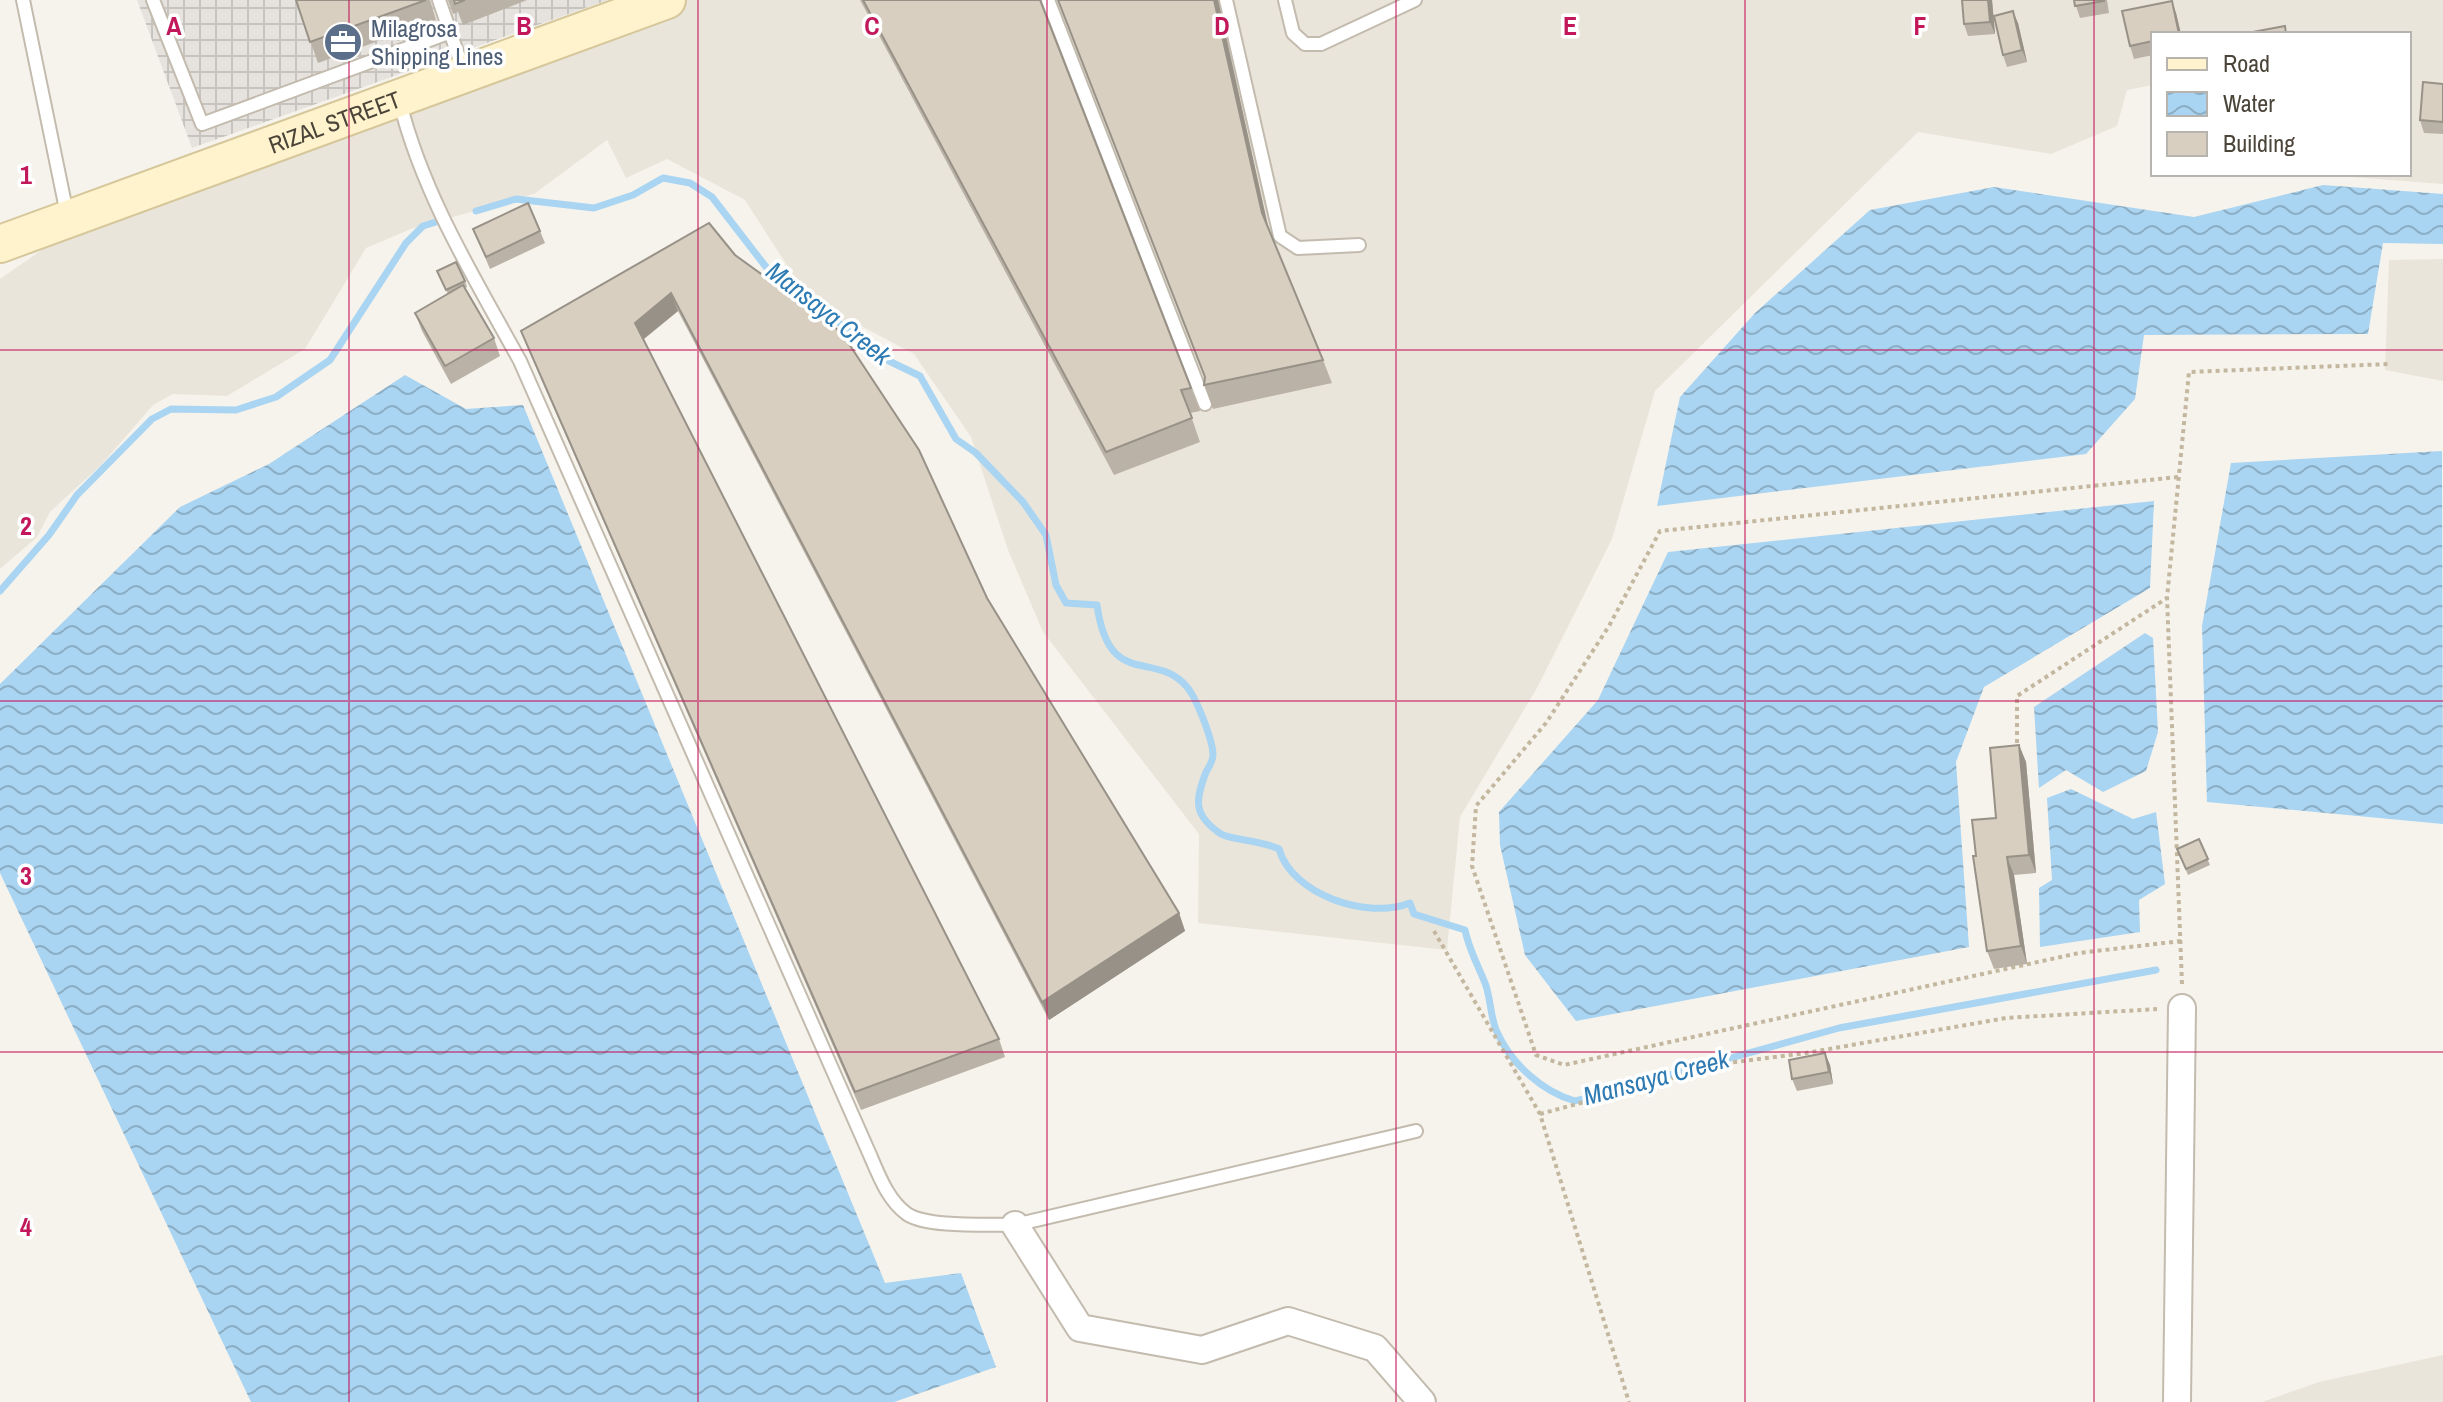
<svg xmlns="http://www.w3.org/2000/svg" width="2443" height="1402" font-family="'Archivo Narrow',sans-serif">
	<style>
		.residential { fill: #eae5da }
		.industrial { fill: url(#industrial-grid) }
		.water { fill: url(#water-waves) }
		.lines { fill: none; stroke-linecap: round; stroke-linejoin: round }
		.stream { stroke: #a9d4f2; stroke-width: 7 }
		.service-casing { stroke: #c2bbae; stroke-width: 16 }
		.minor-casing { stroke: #c2bbae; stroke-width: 30 }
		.secondary-casing { stroke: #d6c79b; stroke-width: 40 }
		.path { stroke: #c4b79f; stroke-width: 4; stroke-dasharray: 4 4; stroke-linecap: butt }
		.service { stroke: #fff; stroke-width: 12 }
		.minor { stroke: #fff; stroke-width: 26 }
		.secondary { stroke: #fff3cd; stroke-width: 36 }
		.wall { fill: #bab2a6 }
		.shaded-wall { fill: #979187 }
		.building { fill: #d8cfc1; stroke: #979187; stroke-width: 2 }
		.grid { fill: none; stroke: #c2185b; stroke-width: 2; stroke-opacity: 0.55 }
		.labels { text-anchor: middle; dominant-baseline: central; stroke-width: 7; stroke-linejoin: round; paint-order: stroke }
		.service-label { font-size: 24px; fill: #4e5e75; stroke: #fff; text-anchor: start }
		.street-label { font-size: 24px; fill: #4b4439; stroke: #fff }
		.water-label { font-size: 26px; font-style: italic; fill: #2e7ab2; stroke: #fff }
		.grid-label { font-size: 26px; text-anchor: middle; font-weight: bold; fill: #c2185b; stroke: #fff; stroke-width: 7; stroke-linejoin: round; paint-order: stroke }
	</style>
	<defs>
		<pattern id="industrial-grid" width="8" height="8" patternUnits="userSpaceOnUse" patternTransform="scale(2)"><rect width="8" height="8" fill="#e6e2dd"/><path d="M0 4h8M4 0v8" fill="none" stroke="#c7c3be"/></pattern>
		<pattern id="water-waves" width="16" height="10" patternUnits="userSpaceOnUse" patternTransform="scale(2)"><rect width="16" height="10" fill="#a9d4f2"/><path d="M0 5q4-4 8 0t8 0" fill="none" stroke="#8caec5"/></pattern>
	</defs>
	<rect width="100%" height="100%" fill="#f6f3ec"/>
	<path class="residential" d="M 682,0 L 2443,0 L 2443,184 L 2313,174 L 2409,174 L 2409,34 L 2153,34 L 2153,85 L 2127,90 L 2117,126 L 2051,154 L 1918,132 L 1655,391 L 1612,539 L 1537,688 L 1460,817 L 1447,950 L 1198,923 L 1199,834 L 1043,632 L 1008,550 L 971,437 L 914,354 L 863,327 L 817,312 L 745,200 L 667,159 L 626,178 L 607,140 L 534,194 L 411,229 L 366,248 L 305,349 L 227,396 L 173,394 L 153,405 L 102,464 L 50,512 L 37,537 L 0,569 L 0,279 L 56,240 Z
		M 2443,259 L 2443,381 L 2385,370 L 2389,260 Z
		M 2443,1355 L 2443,1402 L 2262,1402 L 2319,1382 Z"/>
	<path class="industrial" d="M 137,0 L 608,0 L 192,148 Z"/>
	<path class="water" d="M 2323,185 L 2443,194 L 2443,244 L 2383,243 L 2368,334 L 2144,335 L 2135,399 L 2086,454 L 1657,506 L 1680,397 L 1755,313 L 1870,210 L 1994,187 L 2194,217 Z
		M 405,375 L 466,409 L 523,405 L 885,1283 L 961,1273 L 996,1367 L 894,1402 L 251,1402 L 0,873 L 0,684 L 180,507 L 269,464 Z
		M 2442,451 L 2443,824 L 2207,802 L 2202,626 L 2231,463 Z
		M 2154,501 L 2150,588 L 1984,687 L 1956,762 L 1969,947 L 1576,1021 L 1525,955 L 1500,845 L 1499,812 L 1598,700 L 1668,552 Z
		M 2145,633 L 2153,638 L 2158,732 L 2146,771 L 2103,792 L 2066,770 L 2039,788 L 2034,707 Z
		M 2071,789 L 2133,819 L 2156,812 L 2165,884 L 2139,900 L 2140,932 L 2040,947 L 2039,888 L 2052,880 L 2047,798 Z"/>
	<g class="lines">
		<path class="stream" d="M 476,211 L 516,199 L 594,208 L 633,195 L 663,178 L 690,183 L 712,197 L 766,267 L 889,361 L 920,376 L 956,439 L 976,453 L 1023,502 L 1046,535 L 1056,585 L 1066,603 L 1097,605 C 1109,691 1155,649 1187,687 C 1197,699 1213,741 1213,755 C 1213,761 1209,767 1206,772 C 1195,801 1193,815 1221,834 C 1231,840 1261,840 1279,849 C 1292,895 1368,920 1410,903 L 1414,914 L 1465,930 C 1469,950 1478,965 1485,983 C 1491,998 1490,1017 1497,1032 C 1511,1064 1543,1092 1575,1101 L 1839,1028 L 2156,970
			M 0,591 L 49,535 L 77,495 L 152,419 L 171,409 L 236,410 L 276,397 L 330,360 L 406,243 L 423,226 L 436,222"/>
		<defs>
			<path id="service" d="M 23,0 L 67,214
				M 153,0 L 202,124 L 448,33
				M 439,0 L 464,72
				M 1048,0 L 1205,404
				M 1226,0 L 1280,236 L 1298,248 L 1359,245
				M 1285,0 L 1293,33 L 1305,44 L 1321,44 L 1415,0
				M 400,103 C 424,197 474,277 520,361 L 870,1155 C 879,1176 888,1200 907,1214 C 928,1228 990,1224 1015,1225 L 1416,1131"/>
			<path id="minor" d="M 1015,1225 L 1080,1328 L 1202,1350 L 1288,1321 L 1375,1348 L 1422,1402
				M 2177,1402 L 2182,1008"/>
			<g id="secondary">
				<path id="s1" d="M 0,244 L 667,0"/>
			</g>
		</defs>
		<use href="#service" class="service-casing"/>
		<use href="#minor" class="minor-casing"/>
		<use href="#secondary" class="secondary-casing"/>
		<path class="path" d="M 2178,477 L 1660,531 L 1609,626 L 1546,723 L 1476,806 L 1472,866 L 1536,1055 L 1564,1065 L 2079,953 L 2181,941
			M 2017,743 L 2017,696 L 2167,598
			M 1434,931 L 1540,1114 L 1629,1402
			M 2182,984 L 2167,598 L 2189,372 L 2389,364
			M 1540,1114 L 1728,1063 L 1806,1053 L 2006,1018 L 2157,1009"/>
		<use href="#service" class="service"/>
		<use href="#minor" class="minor"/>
		<use href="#secondary" class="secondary"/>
	</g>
	<path class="wall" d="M 296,0 L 430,0 L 436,20 L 318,63 Z
		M 448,0 L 527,0 L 463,25 L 458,12 L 453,14 Z
		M 860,0 L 1040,0 L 1200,411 L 1190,413 L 1200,442 L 1114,475 Z
		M 1058,0 L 1218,0 L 1269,230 L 1323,360 L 1332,383 L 1213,409 L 1204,385 L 1205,378 Z
		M 1962,0 L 1992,0 L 1995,34 L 1968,36 L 1964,24 Z
		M 2074,0 L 2107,0 L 2109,13 L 2080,18 Z
		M 2176,13 L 2181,34 L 2153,34 L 2153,55 L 2134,59 L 2130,46 Z
		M 2018,23 L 2027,62 L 2007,67 L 2003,55 Z
		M 2443,84 L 2443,134 L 2424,133 L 2420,120 Z
		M 709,223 L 987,598 L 1179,913 L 1185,931 L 1049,1020 L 678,311 L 643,340 L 999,1039 L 1005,1057 L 861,1110 L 528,349 L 521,331 Z
		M 473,229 L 540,231 L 545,243 L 490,269 Z
		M 437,271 L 465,281 L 467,287 L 465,288 L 494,338 L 500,356 L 451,384 L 422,331 L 415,313 L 448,294 Z
		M 2019,745 L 2026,762 L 2036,873 L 2014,875 L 2027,964 L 1994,969 L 1987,951 L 1976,856 L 1996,818 Z
		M 2199,839 L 2210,865 L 2188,875 L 2177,849 Z
		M 1825,1053 L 1830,1065 L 1833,1084 L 1797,1091 L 1792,1079 Z"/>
	<path class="shaded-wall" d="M 1214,0 L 1218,0 L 1270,236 L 1262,213 Z
		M 1988,0 L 1992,0 L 1995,34 L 1990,22 Z
		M 2172,1 L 2176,13 L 2181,34 L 2179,34 Z
		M 2013,11 L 2018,23 L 2027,62 L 2022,50 Z
		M 671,293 L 678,311 L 641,341 L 635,323 Z
		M 2019,745 L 2026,762 L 2036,873 L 2029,855 Z
		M 2007,857 L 2014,875 L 2027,964 L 2021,946 Z
		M 1179,913 L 1185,931 L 1049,1020 L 1042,1002 Z
		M 1825,1053 L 1830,1065 L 1833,1084 L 1829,1072 Z"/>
	<path class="building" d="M 296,0 L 426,0 L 310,42 Z
		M 454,0 L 465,0 L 455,4 Z
		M 863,0 L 1040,0 L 1191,388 L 1181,390 L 1192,418 L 1106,452 Z
		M 1058,0 L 1214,0 L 1262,213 L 1323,360 L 1204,385 L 1205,377 Z
		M 1962,0 L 1988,0 L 1990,22 L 1964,24 Z
		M 2074,0 L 2104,0 L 2104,1 L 2075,6 Z
		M 2172,1 L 2179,34 L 2153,34 L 2153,41 L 2130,46 L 2122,11 Z
		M 2013,11 L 2022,50 L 2003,55 L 1994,16 Z
		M 2285,26 L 2286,34 L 2247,34 L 2247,33 Z
		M 2423,82 L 2443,84 L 2443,122 L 2420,120 Z
		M 528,203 L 540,231 L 486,257 L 473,229 Z
		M 709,223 L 735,255 L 841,332 L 919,450 L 987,598 L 1179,913 L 1042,1002 L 671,293 L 635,323 L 999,1039 L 855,1092 L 521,331 Z
		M 456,262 L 465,281 L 446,290 L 437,271 Z
		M 463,285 L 494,338 L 445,366 L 415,313 Z
		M 2019,745 L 2029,855 L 2007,857 L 2021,946 L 1987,951 L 1973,856 L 1976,856 L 1972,820 L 1996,818 L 1990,748 Z
		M 2199,839 L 2208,859 L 2186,869 L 2177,849 Z
		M 1825,1053 L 1829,1072 L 1792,1079 L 1789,1060 Z"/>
	<path class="grid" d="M 349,0 L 349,1402M 698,0 L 698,1402M 1047,0 L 1047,1402M 1396,0 L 1396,1402M 1745,0 L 1745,1402M 2094,0 L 2094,1402M 0,350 L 2443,350M 0,701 L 2443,701M 0,1052 L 2443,1052"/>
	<defs>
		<symbol id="office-disc" viewBox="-11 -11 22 22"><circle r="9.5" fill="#5c6f8a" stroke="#fff"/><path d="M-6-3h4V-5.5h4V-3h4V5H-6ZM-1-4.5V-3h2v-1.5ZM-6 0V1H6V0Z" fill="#fff"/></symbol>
	</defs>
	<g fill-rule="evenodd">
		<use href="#office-disc" x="321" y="20" width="44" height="44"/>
	</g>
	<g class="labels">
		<g class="service-label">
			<text x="371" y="28">Milagrosa<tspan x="371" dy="28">Shipping Lines</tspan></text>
		</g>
		<g class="street-label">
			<text stroke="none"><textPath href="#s1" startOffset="356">RIZAL STREET</textPath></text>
		</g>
		<g class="water-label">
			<text transform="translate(829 313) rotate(38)">Mansaya Creek</text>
			<text transform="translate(1656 1077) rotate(-15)">Mansaya Creek</text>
		</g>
	</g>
	<g class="grid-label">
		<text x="174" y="35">A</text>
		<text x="524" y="35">B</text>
		<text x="872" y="35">C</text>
		<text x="1222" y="35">D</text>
		<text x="1570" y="35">E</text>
		<text x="1920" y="35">F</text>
		<text x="26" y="184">1</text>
		<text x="26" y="535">2</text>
		<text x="26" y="885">3</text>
		<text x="26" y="1236">4</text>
	</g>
	<rect x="2151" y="32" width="260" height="144" fill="#ffffff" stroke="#b7b4b0" stroke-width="2"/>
	<rect x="2167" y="58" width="40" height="12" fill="#fff3cd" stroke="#b7b4b0" stroke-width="2"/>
	<text x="2223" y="72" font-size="24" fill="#4b4439">Road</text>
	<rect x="2167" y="92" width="40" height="24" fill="url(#water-waves)" stroke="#b7b4b0" stroke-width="2"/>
	<text x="2223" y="112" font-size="24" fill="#4b4439">Water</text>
	<rect x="2167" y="132" width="40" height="24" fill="#d8cfc1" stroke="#b7b4b0" stroke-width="2"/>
	<text x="2223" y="152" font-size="24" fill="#4b4439">Building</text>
</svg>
